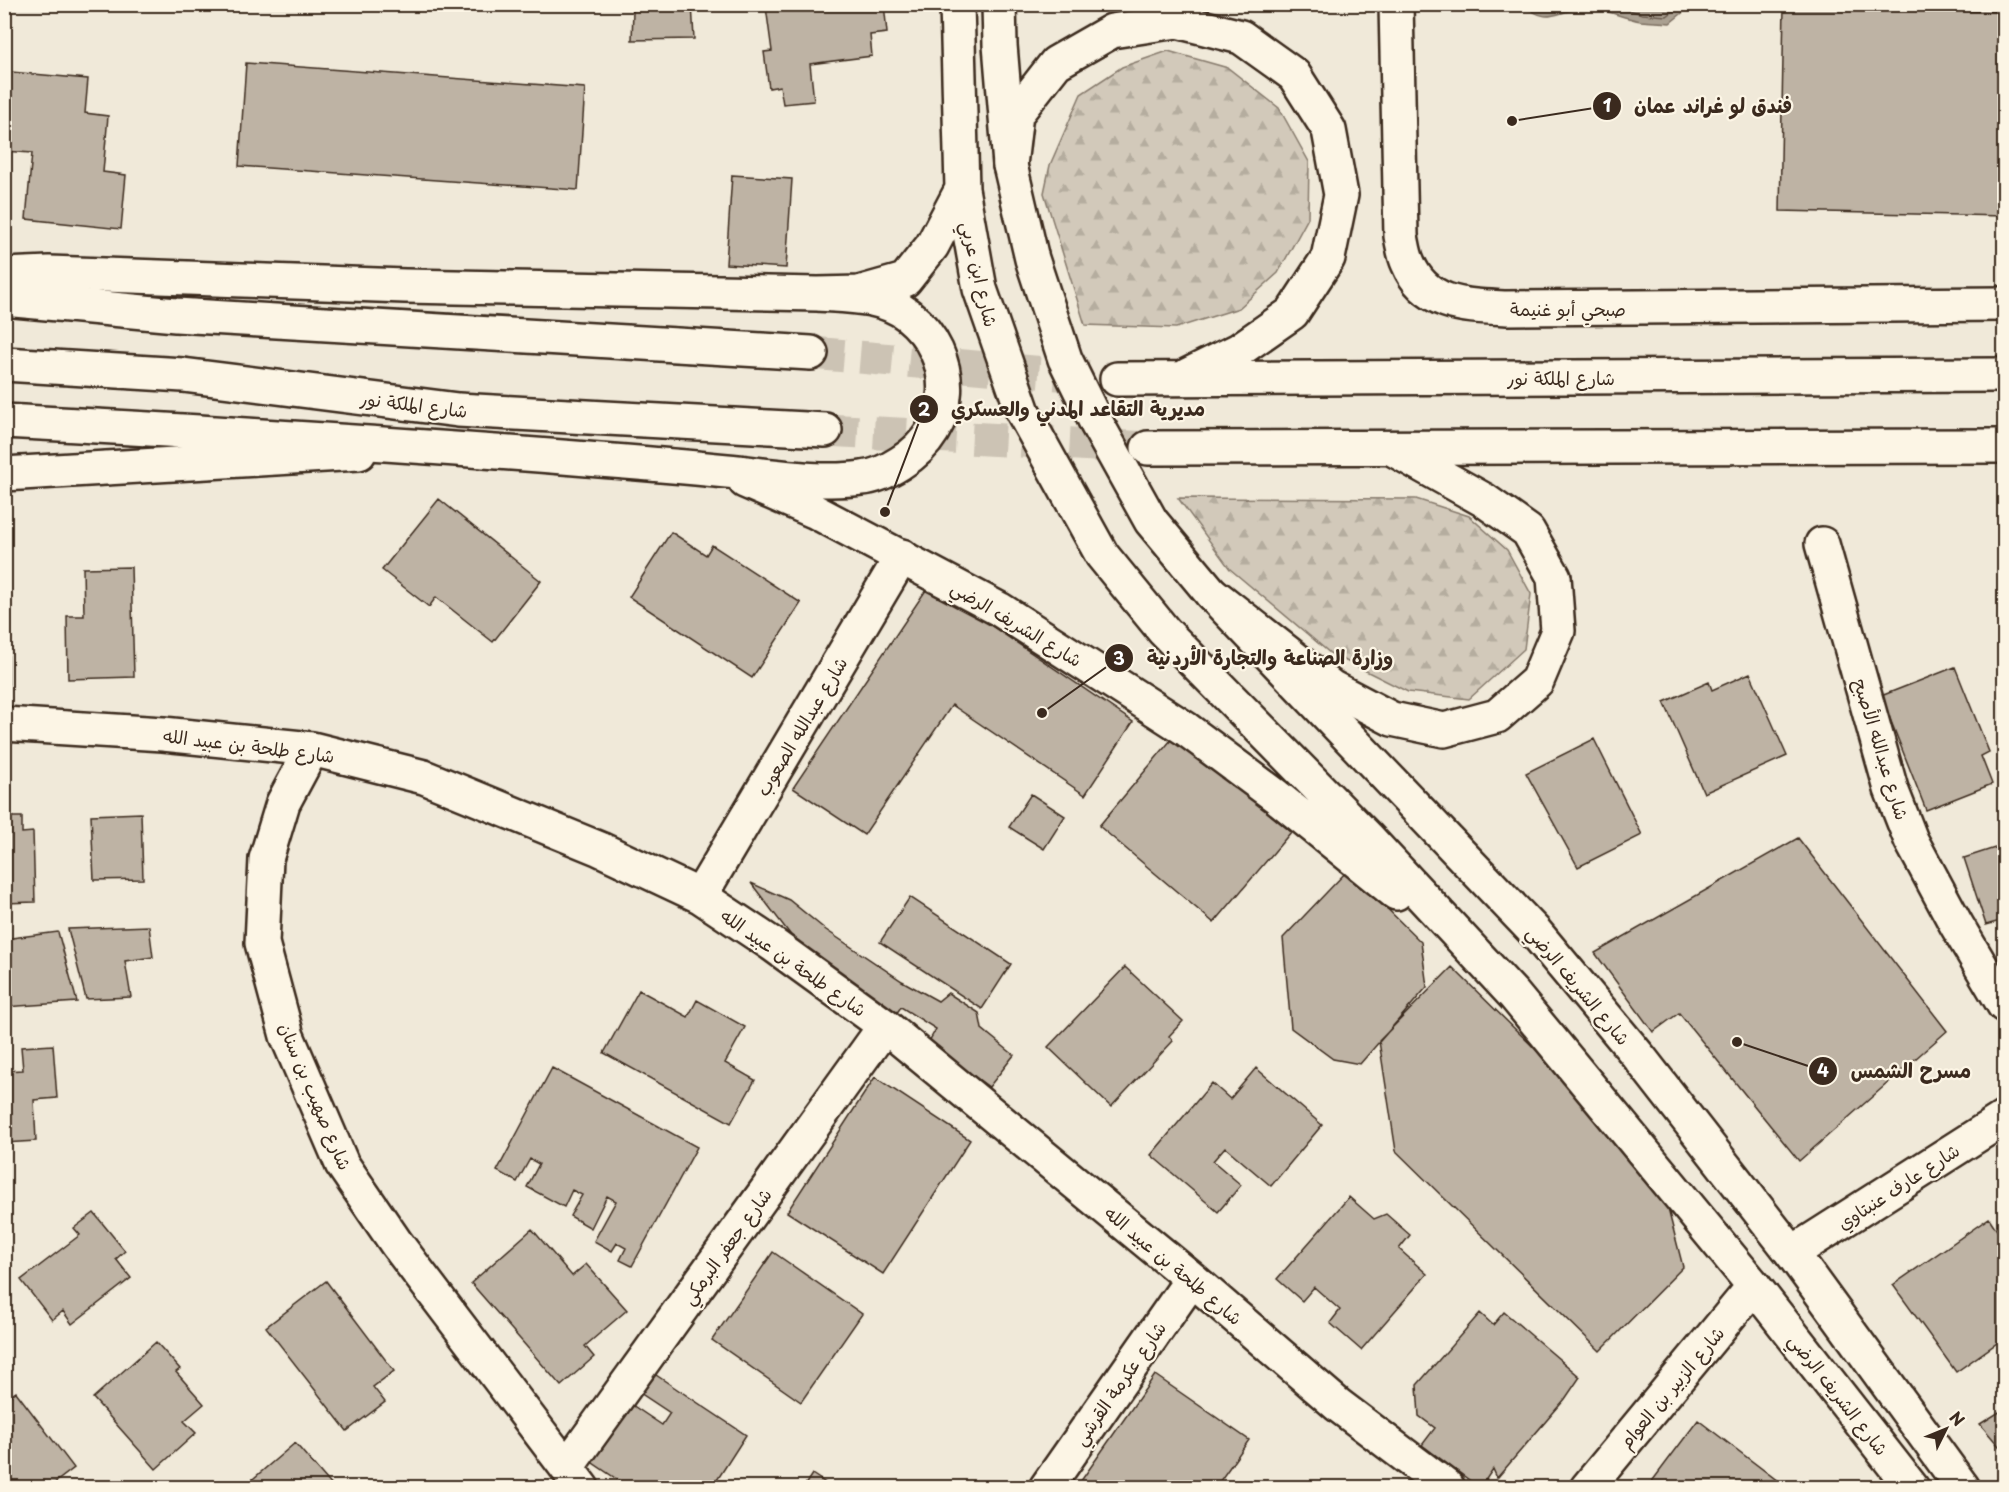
<svg xmlns="http://www.w3.org/2000/svg" width="2009" height="1492" font-family="'Playpen Sans','Playpen Sans Arabic',sans-serif">
	<style>
		.forest { fill: url(#forest-firs); stroke: #867a6c; stroke-width: 1.5 }
		.water { fill: #aaa091; stroke: #7e7163; stroke-width: 1.5 }
		.lines { fill: none; stroke-linecap: round; stroke-linejoin: round }
		.shore { stroke: #67594c; stroke-width: 1.5 }
		.building { fill: #beb3a4; stroke: #3b2a1e; stroke-width: 1.5 }
		.highway-tunnel { stroke: #ccc3b4; stroke-width: 33; stroke-dasharray: 33 16; stroke-linecap: butt }
		.street-casing { stroke: #3b2a1e; stroke-width: 38 }
		.secondary-casing { stroke: #3b2a1e; stroke-width: 38 }
		.highway-casing { stroke: #3b2a1e; stroke-width: 38 }
		.street { stroke: #fcf5e5; stroke-width: 33 }
		.secondary { stroke: #fcf5e5; stroke-width: 33 }
		.highway { stroke: #fcf5e5; stroke-width: 33 }
		.labels { text-anchor: middle; dominant-baseline: central; stroke-width: 4.5; stroke-linejoin: round; paint-order: stroke }
		.street-label { font-size: 18px; fill: #3b2a1e; stroke: #fcf5e5 }
		.leader { fill: none; stroke: #3b2a1e; stroke-width: 2 }
		.callout-dot { fill: #3b2a1e; stroke: #fcf5e5; stroke-width: 2 }
		.mark-label { font-size: 18px; text-anchor: middle; font-weight: bold; fill: #fff }
		.callout-label { font-size: 20px; text-anchor: middle; font-weight: bold; fill: #3b2a1e; stroke: #fcf5e5; stroke-width: 4.5; stroke-linejoin: round; paint-order: stroke }
	</style>
	<defs>
		<pattern id="forest-firs" width="22" height="20" patternUnits="userSpaceOnUse" patternTransform="scale(1.5)"><rect width="22" height="20" fill="#d2c9ba"/><path d="M5 1l3.5 6h-7zM16 11l3.5 6h-7z" fill="#b5ad9f"/></pattern>
	</defs>
	<rect width="100%" height="100%" fill="#f0e9d9"/>
	<filter id="ink" filterUnits="userSpaceOnUse"><feTurbulence type="fractalNoise" baseFrequency=".0167" numOctaves="2"/><feDisplacementMap in="SourceGraphic" scale="12" xChannelSelector="R" yChannelSelector="G"/><feConvolveMatrix kernelMatrix="1 2 1 2 8 2 1 2 1" color-interpolation-filters="sRGB"/></filter>
	<g filter="url(#ink)">
		<path class="forest" d="M 1168,51 L 1228,68 L 1279,108 L 1309,162 L 1308,218 L 1278,273 L 1239,308 L 1176,328 L 1085,325 L 1044,193 L 1050,165 L 1081,94 L 1122,67 Z
			M 1178,498 L 1416,499 L 1469,516 L 1507,550 L 1531,594 L 1524,649 L 1469,699 L 1408,692 L 1330,653 L 1230,569 Z"/>
		<path class="water" d="M 1524,5 L 1692,5 L 1670,23 C 1661,22 1651,22 1641,21 C 1618,17 1607,8 1581,9 C 1555,11 1549,26 1524,5 Z"/>
		<g class="lines">
			<path class="shore" d="M 1610,4 L 1642,14 L 1667,16 L 1683,4"/>
		</g>
		<path class="building" d="M 4,4 L 35,4 L 35,5 L 4,6 Z
			M 433,4 L 493,4 L 433,7 Z
			M 628,4 L 692,4 L 694,39 L 632,40 L 633,11 Z
			M 787,4 L 884,4 L 887,33 L 870,35 L 872,56 L 810,64 L 814,101 L 783,104 L 780,86 L 769,88 L 764,52 L 772,51 L 766,7 Z
			M 1784,6 L 2004,12 L 2004,216 L 1780,211 Z
			M 246,63 L 585,88 L 578,190 L 239,166 Z
			M 11,72 L 88,79 L 85,113 L 108,116 L 103,172 L 126,175 L 121,229 L 26,219 L 32,153 L 4,151 Z
			M 732,175 L 792,179 L 786,268 L 726,264 Z
			M 439,499 L 541,581 L 493,642 L 436,597 L 429,607 L 382,570 Z
			M 671,532 L 706,555 L 712,545 L 801,603 L 752,678 L 629,597 Z
			M 131,567 L 134,677 L 68,679 L 67,616 L 84,616 L 83,568 Z
			M 4,572 L 7,572 L 8,687 L 4,687 Z
			M 930,584 L 1133,722 L 1085,795 L 952,705 L 864,835 L 793,788 Z
			M 1955,667 L 1989,752 L 1981,756 L 1992,784 L 1926,810 L 1881,696 Z
			M 1750,673 L 1787,756 L 1704,793 L 1664,702 L 1709,682 L 1712,690 Z
			M 1176,734 L 1291,832 L 1214,923 L 1099,826 Z
			M 1594,739 L 1642,835 L 1578,867 L 1526,773 Z
			M 1031,794 L 1065,816 L 1044,849 L 1009,827 Z
			M 141,813 L 143,879 L 94,880 L 91,815 Z
			M 4,817 L 22,817 L 22,833 L 33,832 L 35,902 L 4,903 Z
			M 1798,838 L 1947,1031 L 1799,1161 L 1679,1013 L 1653,1032 L 1595,953 Z
			M 2004,845 L 2004,920 L 1986,925 L 1964,858 Z
			M 1348,870 L 1421,942 L 1427,987 L 1360,1064 L 1333,1059 L 1291,1028 L 1283,938 Z
			M 751,883 L 789,900 L 826,930 L 902,981 L 938,1001 L 948,993 L 979,1013 L 982,1029 L 1014,1055 L 989,1087 L 956,1063 L 927,1045 L 936,1029 L 901,1007 L 896,1014 L 809,959 Z
			M 910,897 L 1011,964 L 982,1009 L 880,942 Z
			M 149,926 L 153,957 L 125,961 L 131,997 L 86,999 L 68,929 Z
			M 58,932 L 77,1002 L 4,1007 L 4,939 Z
			M 1125,967 L 1183,1021 L 1169,1036 L 1173,1041 L 1111,1107 L 1048,1047 Z
			M 1452,967 L 1658,1170 L 1683,1267 L 1600,1351 L 1396,1151 L 1379,1041 Z
			M 639,990 L 688,1017 L 697,1000 L 745,1027 L 725,1063 L 755,1080 L 731,1123 L 604,1053 Z
			M 53,1045 L 57,1098 L 34,1100 L 36,1141 L 4,1143 L 4,1071 L 23,1070 L 21,1047 Z
			M 552,1068 L 697,1147 L 632,1266 L 620,1260 L 626,1248 L 617,1243 L 612,1251 L 594,1241 L 616,1201 L 607,1196 L 591,1228 L 570,1216 L 582,1195 L 572,1190 L 564,1207 L 527,1187 L 539,1164 L 530,1159 L 517,1182 L 497,1171 Z
			M 1256,1068 L 1322,1125 L 1271,1186 L 1225,1147 L 1213,1161 L 1241,1185 L 1218,1212 L 1151,1155 L 1212,1083 L 1230,1099 Z
			M 875,1077 L 970,1140 L 883,1274 L 787,1212 Z
			M 1349,1197 L 1374,1219 L 1386,1214 L 1410,1235 L 1399,1249 L 1427,1274 L 1361,1350 L 1330,1323 L 1340,1310 L 1314,1287 L 1302,1301 L 1277,1279 Z
			M 94,1213 L 125,1251 L 116,1259 L 131,1278 L 72,1324 L 63,1311 L 52,1320 L 21,1280 L 80,1235 L 74,1228 Z
			M 1989,1218 L 2004,1241 L 2004,1338 L 1956,1372 L 1893,1285 Z
			M 532,1229 L 572,1276 L 586,1264 L 627,1310 L 585,1346 L 594,1357 L 561,1386 L 471,1283 Z
			M 773,1252 L 862,1314 L 801,1402 L 712,1340 Z
			M 326,1281 L 394,1371 L 373,1387 L 385,1402 L 347,1431 L 266,1327 Z
			M 1504,1312 L 1580,1377 L 1565,1399 L 1497,1478 L 1493,1469 L 1480,1488 L 1422,1445 L 1435,1428 L 1419,1416 L 1417,1385 L 1480,1313 L 1493,1325 Z
			M 156,1342 L 180,1369 L 176,1372 L 204,1404 L 184,1421 L 196,1433 L 156,1469 L 93,1398 Z
			M 647,1369 L 746,1435 L 712,1488 L 630,1488 L 590,1461 L 629,1403 L 662,1425 L 670,1413 L 634,1389 Z
			M 1155,1375 L 1249,1440 L 1215,1488 L 1076,1488 Z
			M 16,1392 L 74,1468 L 48,1488 L 4,1488 L 4,1400 Z
			M 2004,1409 L 2004,1452 L 1980,1424 Z
			M 1698,1420 L 1787,1488 L 1647,1488 Z
			M 295,1443 L 334,1488 L 250,1488 L 247,1484 Z
			M 812,1474 L 833,1488 L 803,1488 Z"/>
		<g class="lines">
			<path class="highway-tunnel" d="M 811,353 L 1117,379
				M 825,430 L 1148,448"/>
			<defs>
				<path id="street" d="M 1396,4 L 1401,236 C 1403,245 1404,255 1408,263 C 1426,307 1468,306 1507,308 L 2004,304
					M 4,474 L 359,453
					M 1822,544 L 1891,789 L 1911,840 L 1956,924 L 2004,1005
					M 4,724 L 163,734 L 312,749 L 424,777 L 600,849 L 700,896 L 772,944 L 885,1026 L 1192,1279 L 1338,1405 L 1448,1488
					M 312,749 L 283,803 L 266,859 L 262,943 L 287,1036 L 342,1164 L 396,1243 L 582,1488
					M 700,896 L 902,556
					M 1792,1253 L 2004,1118
					M 567,1467 L 885,1026
					M 1046,1488 L 1192,1279
					M 1587,1488 L 1754,1286"/>
				<path id="secondary" d="M 957,4 L 962,189 L 980,289 L 1023,412 L 1102,555 L 1164,631 L 1367,837 L 1514,995 L 1754,1286 L 1912,1488
					M 999,4 L 1000,45 L 1010,165 L 1032,259 L 1065,359 L 1097,424 L 1151,521 L 1211,593 L 1536,933 L 1640,1058 L 1792,1253 L 1963,1488
					M 4,275 L 49,273 L 405,286 L 818,294 L 859,293 L 905,280 L 932,246 L 962,189
					M 4,421 C 195,431 385,443 575,458 C 626,462 677,466 727,471 C 770,475 820,484 862,478 C 875,477 889,470 900,463 C 957,429 959,356 908,315 C 883,295 848,296 818,294
					M 745,481 L 814,511 L 999,609 L 1186,729 L 1276,796 L 1396,893"/>
				<path id="highway" d="M 1010,165 L 1016,114 L 1056,63 L 1112,31 L 1177,21 L 1241,37 L 1294,75 L 1329,130 L 1341,195 L 1328,258 L 1292,313 L 1239,350 L 1188,375
					M 4,299 L 176,315 L 811,353
					M 4,364 L 183,375 L 458,410 L 825,430
					M 1117,379 L 2004,375
					M 1148,448 L 2004,446
					M 1211,593 L 1331,687 L 1392,719 L 1444,730 L 1497,716 L 1537,681 L 1558,631 L 1554,577 L 1528,531 L 1484,500 L 1393,449"/>
			</defs>
			<use href="#street" class="street-casing"/>
			<use href="#secondary" class="secondary-casing"/>
			<use href="#highway" class="highway-casing"/>
			<use href="#street" class="street"/>
			<use href="#secondary" class="secondary"/>
			<use href="#highway" class="highway"/>
		</g>
	</g>
	<g class="labels">
		<g class="street-label">
			<text transform="translate(980 274) rotate(77)">شارع ابن عربي</text>
			<text x="1568" y="308">صبحي أبو غنيمة</text>
			<text x="1561" y="377">شارع الملكة نور</text>
			<text transform="translate(414 404) rotate(7)">شارع الملكة نور</text>
			<text transform="translate(1017 623) rotate(31)">شارع الشريف الرضي</text>
			<text transform="translate(801 726) rotate(-59)">شارع عبدالله الصعوب</text>
			<text transform="translate(249 745) rotate(7)">شارع طلحة بن عبيد الله</text>
			<text transform="translate(1882 749) rotate(73)">شارع عبدالله الأصبح</text>
			<text transform="translate(794 962) rotate(35)">شارع طلحة بن عبيد الله</text>
			<text transform="translate(1579 985) rotate(50)">شارع الشريف الرضي</text>
			<text transform="translate(316 1096) rotate(67)">شارع صهيب بن سنان</text>
			<text transform="translate(1898 1186) rotate(-33)">شارع عارف عنبتاوي</text>
			<text transform="translate(726 1246) rotate(-54)">شارع جعفر البرمكي</text>
			<text transform="translate(1174 1265) rotate(40)">شارع طلحة بن عبيد الله</text>
			<text transform="translate(1119 1383) rotate(-55)">شارع عكرمة القرشي</text>
			<text transform="translate(1671 1387) rotate(-50)">شارع الزبير بن العوام</text>
			<text transform="translate(1839 1394) rotate(52)">شارع الشريف الرضي</text>
		</g>
	</g>
	<path class="leader" d="M1512 121L1607 106M885 512L924 409M1042 713L1119 658M1737 1042L1823 1071"/>
	<g class="callout-dot">
		<circle cx="1512" cy="121" r="6"/>
		<circle cx="885" cy="512" r="6"/>
		<circle cx="1042" cy="713" r="6"/>
		<circle cx="1737" cy="1042" r="6"/>
		<circle cx="1607" cy="106" r="15"/>
		<circle cx="924" cy="409" r="15"/>
		<circle cx="1119" cy="658" r="15"/>
		<circle cx="1823" cy="1071" r="15"/>
	</g>
	<g class="mark-label">
		<text x="1607" y="112">1</text>
		<text x="924" y="416">2</text>
		<text x="1119" y="665">3</text>
		<text x="1823" y="1077">4</text>
	</g>
	<g class="callout-label">
		<text x="1713" y="113">فندق لو غراند عمان</text>
		<text x="1078" y="416">مديرية التقاعد المدني والعسكري</text>
		<text x="1270" y="665">وزارة الصناعة والتجارة الأردنية</text>
		<text x="1911" y="1078">مسرح الشمس</text>
	</g>
	<rect width="2009" height="1492" fill="none" stroke="#fcf5e5" stroke-width="24"/>
	<rect x="12" y="12" width="1985" height="1468" fill="none" stroke="#3b2a1e" stroke-width="2" filter="url(#ink)"/>
	<g transform="translate(1946 1429) rotate(47)" stroke="#fcf5e5" stroke-width="4.5" paint-order="stroke">
	<path d="M0-4.5L10 22L0 15L-10 22Z" fill="#3b2a1e"/>
	<text y="-9" font-size="16" font-weight="bold" text-anchor="middle" fill="#3b2a1e">N</text>
	</g>
</svg>
